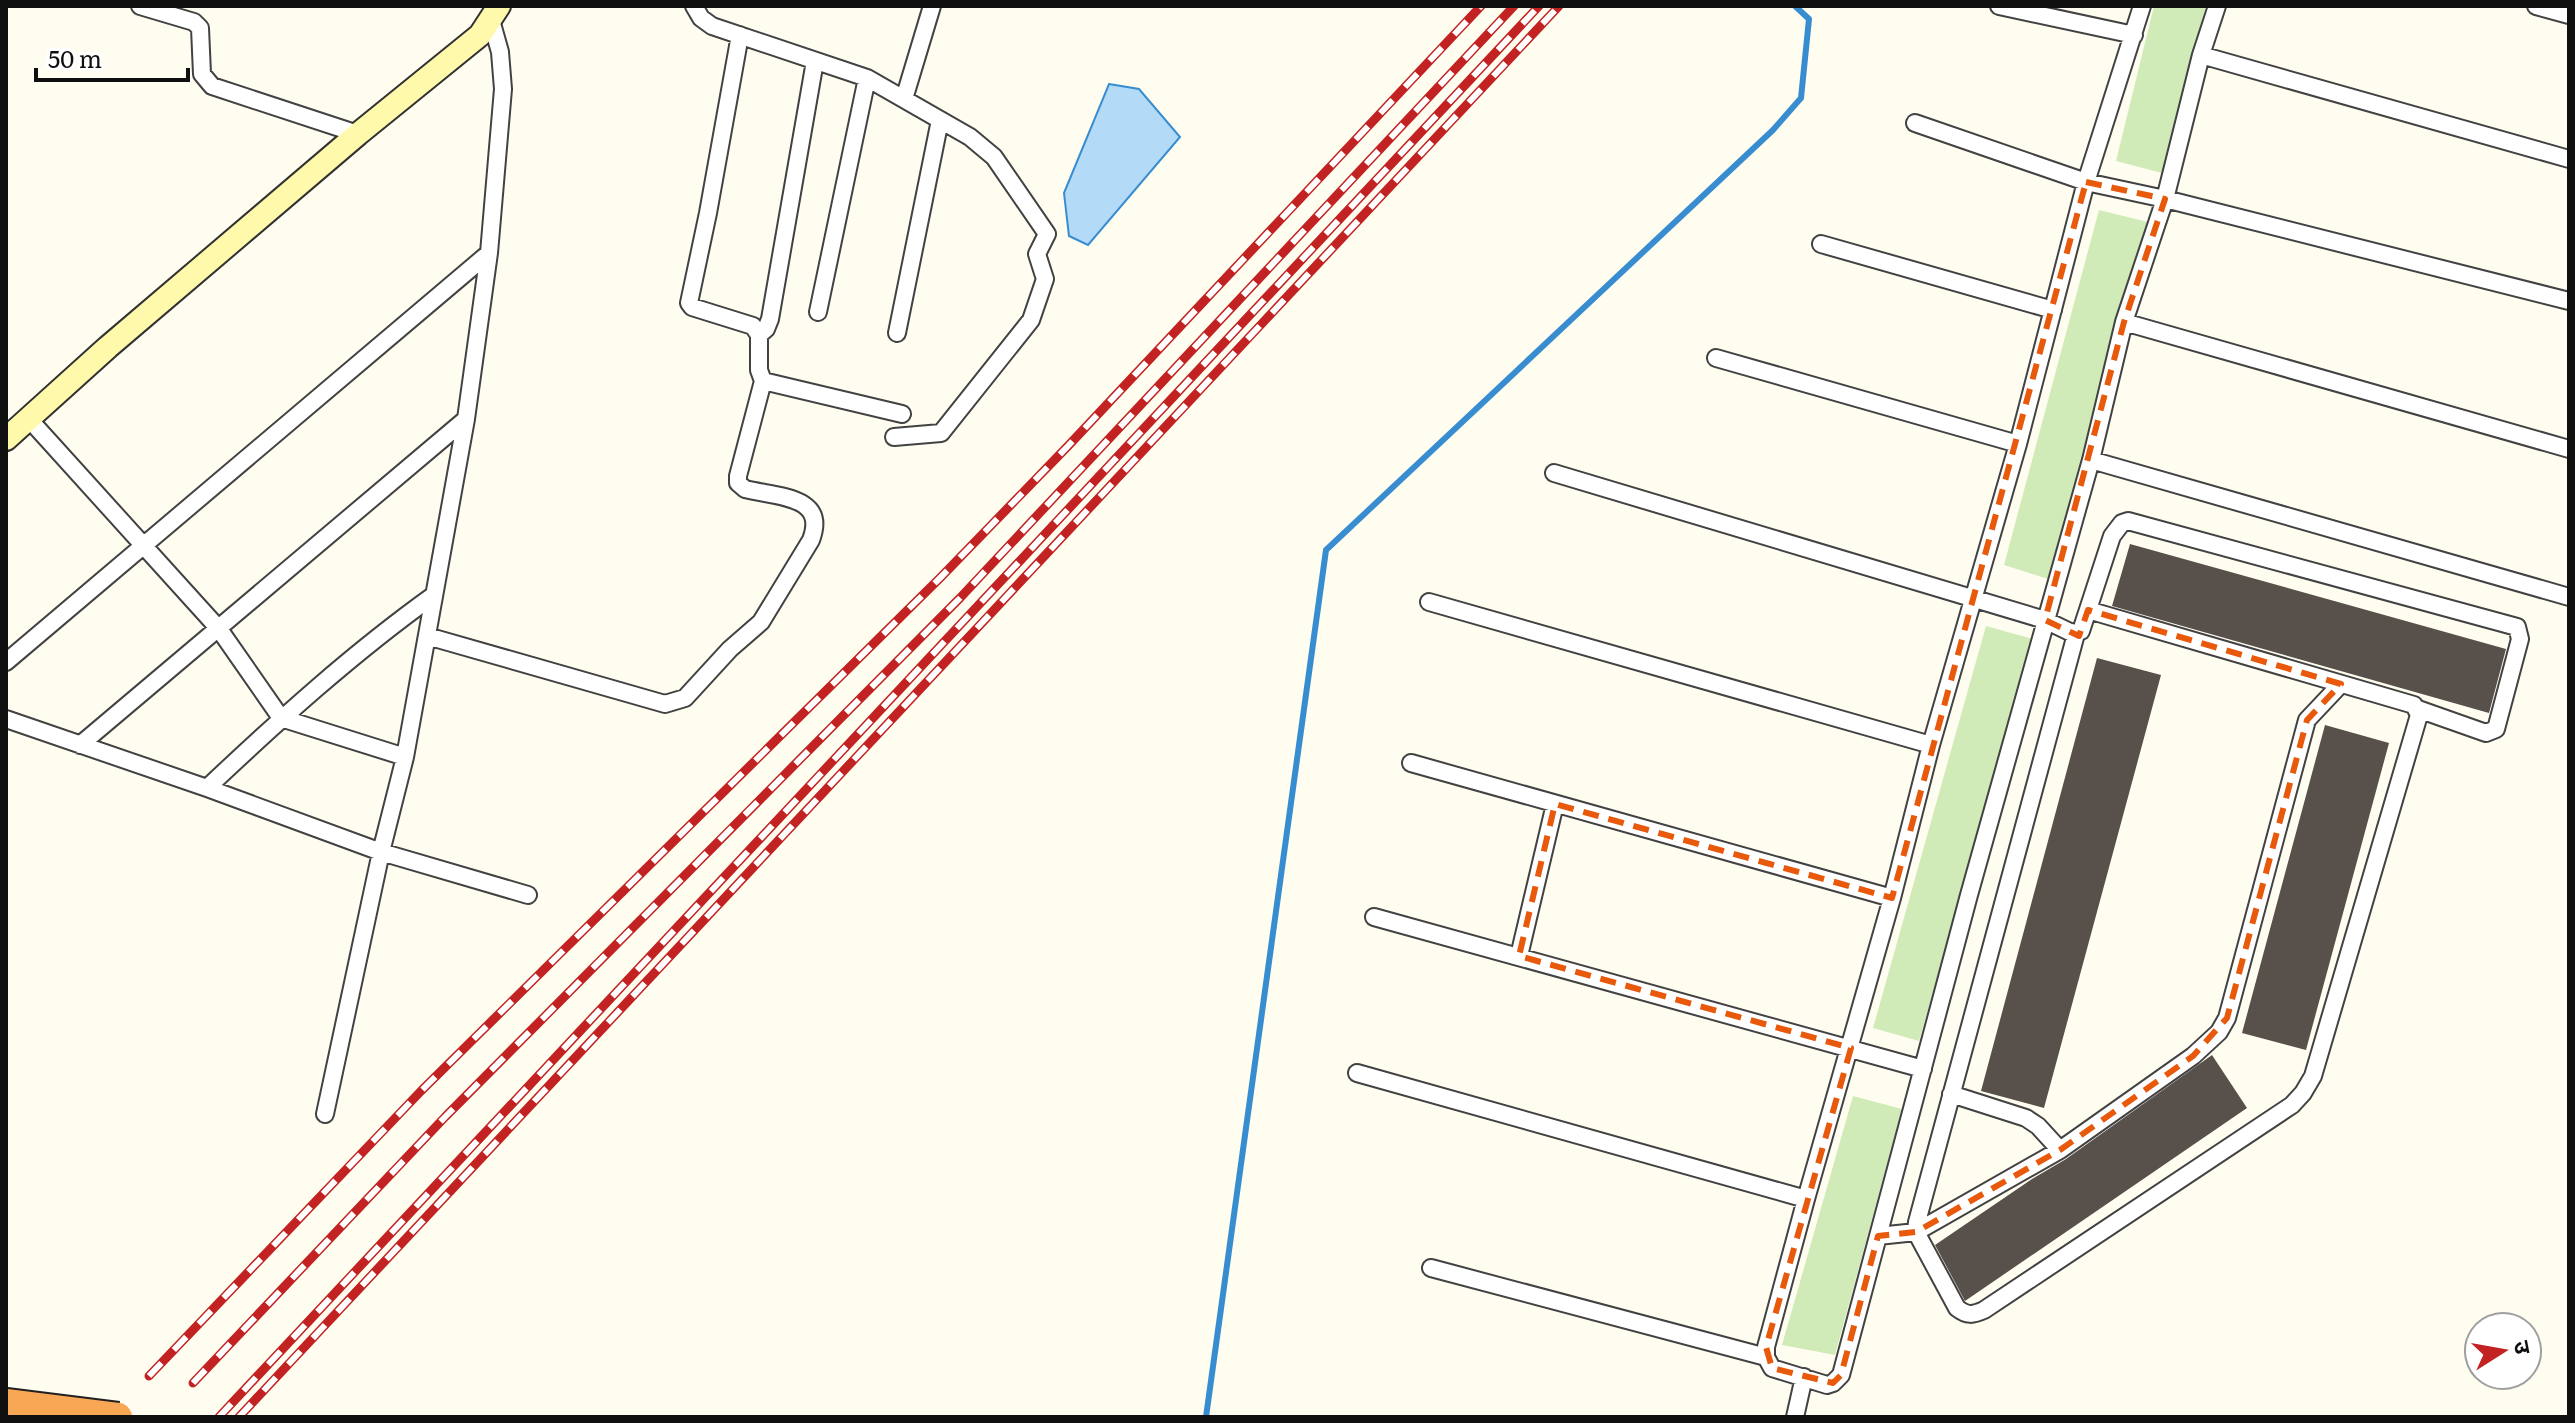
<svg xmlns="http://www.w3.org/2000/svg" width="2575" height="1423" font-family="Literata,'Noto Sans Devanagari',serif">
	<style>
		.green { fill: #d0ebb8 }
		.water { fill: #b3dbf8; stroke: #388dd1; stroke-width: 2 }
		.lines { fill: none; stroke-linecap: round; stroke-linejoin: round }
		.stream { stroke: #388dd1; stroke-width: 6 }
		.building { fill: #58504b }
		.street-casing { stroke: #424242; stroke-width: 20 }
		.secondary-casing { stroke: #313131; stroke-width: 26 }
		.street { stroke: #fff; stroke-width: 16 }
		.secondary { stroke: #fff9ab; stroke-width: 22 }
		.rail-casing { stroke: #c32222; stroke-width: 9 }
		.rail { stroke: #fff; stroke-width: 6; stroke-dasharray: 18; stroke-linecap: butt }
		.highway-bridge-casing { stroke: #202020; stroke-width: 32; stroke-linecap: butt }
		.highway-bridge { stroke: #f8a755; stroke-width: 28 }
		.marked { fill: none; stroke: #e8590c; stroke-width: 6; stroke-dasharray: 16 10; stroke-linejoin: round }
	</style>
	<rect width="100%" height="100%" fill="#fffdf0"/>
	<path class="green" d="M 2154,6 L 2206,6 L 2162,173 L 2116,161 Z
		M 2099,210 L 2152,223 L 2048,579 L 2004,565 Z
		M 1986,626 L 2033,639 L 1919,1041 L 1873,1028 Z
		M 1853,1096 L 1902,1109 L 1835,1355 L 1782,1345 Z"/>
	<path class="water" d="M 1109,84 L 1139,89 L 1180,137 L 1088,245 L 1069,236 L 1064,193 Z"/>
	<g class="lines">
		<path class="stream" d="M 1206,1417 L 1326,550 L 1773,130 L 1801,98 L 1809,19 L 1795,6"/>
	</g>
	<path class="building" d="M 2130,544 L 2506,649 L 2489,713 L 2112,606 Z
		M 2097,658 L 2161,675 L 2044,1108 L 1981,1091 Z
		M 2325,725 L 2389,743 L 2306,1050 L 2242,1033 Z
		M 2212,1055 L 2247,1108 L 1965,1301 L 1935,1245 L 2032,1179 L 2066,1159 Z"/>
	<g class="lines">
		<defs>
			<path id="street" d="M 140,6 L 194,22 L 200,28 L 202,74 L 212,86 L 358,134
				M 694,6 L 701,18 L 712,26 L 867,78 L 970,137 L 994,157 L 1047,234 L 1037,254 L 1045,279 L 1031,320 L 941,433 L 894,437
				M 1999,6 L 2134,35
				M 2142,6 L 2086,182 L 2018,444 L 1931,745 L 1892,898 L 1806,1199 L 1766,1347 L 1766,1357 L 1772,1368 L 1827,1385 L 1833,1383 L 1841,1375 L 1969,895 L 2091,460 L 2124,322 L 2165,199 L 2201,55 L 2217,6
				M 2536,6 L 2569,15
				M 740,35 L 708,213 L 689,303 L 692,307 L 753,326 L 759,335 L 759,370 L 763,381 L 902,414
				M 2201,55 L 2569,159
				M 904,99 L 932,6
				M 1915,123 L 2086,182 L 2165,199 L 2569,301
				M 1821,244 L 2053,310
				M 818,312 L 867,78
				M 2124,322 L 2569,449
				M 897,333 L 940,120
				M 759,335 L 766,329 L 770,319 L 815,61
				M 1716,358 L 2018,444
				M 29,419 L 219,629 L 281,718 L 405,757
				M 2091,460 L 2569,597
				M 1554,473 L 2045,620 L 2072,633 L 2081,631 L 2112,536 L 2122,523 L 2128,521 L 2517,627 L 2520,639 L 2496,729 L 2486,733 L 2418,709
				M 1429,602 L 1931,745
				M 2076,634 L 1917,1222 L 1916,1232 L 1957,1308 C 1967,1316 1973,1315 1984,1310 L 2292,1105 L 2303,1093 L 2313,1076 L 2419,715 L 2414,705 L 2088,610
				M 427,636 L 665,704 L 685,698 L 730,649 L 761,622 L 811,540 C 828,495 776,497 745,489 L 738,483 L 738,476 L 763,381
				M 6,662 L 489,253
				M 6,719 L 207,788 L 381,852 L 528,895
				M 80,745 L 466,419
				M 1411,763 L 1892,898
				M 207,788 C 279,720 353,653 434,595
				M 1374,917 L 1923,1069
				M 1519,956 L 1555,804
				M 1357,1073 L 1806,1199
				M 1951,1094 L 2026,1118 L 2038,1126 L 2060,1150
				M 325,1114 L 381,852 L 405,757 L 466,419 L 489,253 L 503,89 L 500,52 L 491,20
				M 1878,1236 L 1916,1232 L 2060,1150 L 2193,1056 L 2219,1032 L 2227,1018 L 2307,720 L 2341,684
				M 1431,1268 L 1766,1357
				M 1795,1417 L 1804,1377"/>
			<path id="secondary" d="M 6,439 L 108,347 L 358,134 L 480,35 L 499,6"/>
		</defs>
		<use href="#street" class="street-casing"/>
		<use href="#secondary" class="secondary-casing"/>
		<use href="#street" class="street"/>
		<use href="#secondary" class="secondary"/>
		<defs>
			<path id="rail" d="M 149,1376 L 421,1091 L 941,577 L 1068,446 L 1481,6
				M 193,1383 L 445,1117 L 960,598 L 1514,6
				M 219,1417 L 1539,6
				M 239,1417 L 1559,6"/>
		</defs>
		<use href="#rail" class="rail-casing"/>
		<use href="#rail" class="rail"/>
		<defs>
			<path id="highway-bridge" d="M 6,1403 L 118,1417"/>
		</defs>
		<use href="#highway-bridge" class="highway-bridge-casing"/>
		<use href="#highway-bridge" class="highway-bridge"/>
	</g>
	<path class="marked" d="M 2086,182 L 2165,199 L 2124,322 L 2045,620 L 2079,636 L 2088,610 L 2341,684 L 2307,720 L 2227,1018 L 2193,1056 L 2060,1150 L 1916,1232 L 1878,1236 L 1841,1375 L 1833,1383 L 1772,1368 L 1766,1347 L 1851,1048 L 1519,956 L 1555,804 L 1892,898 Z"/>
	<rect width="2575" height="1423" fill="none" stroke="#0f0f0f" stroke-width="16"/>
	<g transform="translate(2503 1351) rotate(79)"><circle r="38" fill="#ffffff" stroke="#9f9f9f" stroke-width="2"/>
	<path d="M0-6L14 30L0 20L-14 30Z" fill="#c32222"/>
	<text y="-12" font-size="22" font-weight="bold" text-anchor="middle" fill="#0f0f0f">उ</text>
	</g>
	<path d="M36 68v12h152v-12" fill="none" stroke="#0f0f0f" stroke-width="4"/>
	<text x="48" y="68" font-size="24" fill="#0f0f0f" stroke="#ffffff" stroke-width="6" paint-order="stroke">50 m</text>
</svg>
